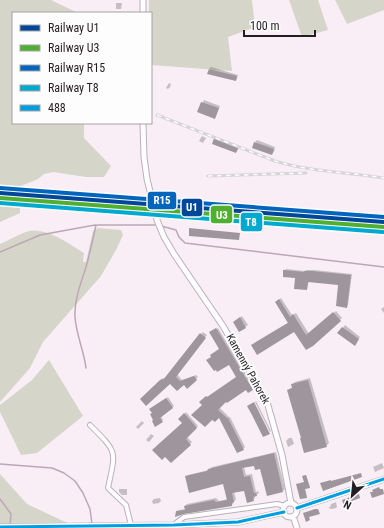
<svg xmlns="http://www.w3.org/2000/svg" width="384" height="528" font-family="'Roboto Condensed',sans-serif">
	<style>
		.green { fill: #d5d5c9 }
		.shadow { fill: #0003 }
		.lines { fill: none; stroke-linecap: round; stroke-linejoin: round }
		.stream { stroke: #bda7b6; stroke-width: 1.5 }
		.building { fill: #9f959c }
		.minor-casing { stroke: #b9b2b7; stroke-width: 6 }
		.tertiary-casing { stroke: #b9b2b7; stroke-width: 7 }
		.minor { stroke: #fefcfe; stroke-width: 4 }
		.tertiary { stroke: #fefcfe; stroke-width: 5 }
		.rail-casing { stroke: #d6d4d6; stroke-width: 3 }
		.rail { stroke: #fdfdfd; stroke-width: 1.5; stroke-dasharray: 4.5; stroke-linecap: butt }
		.bus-1-casing { stroke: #fdfdfd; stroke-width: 6 }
		.bus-1 { stroke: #009ee0; stroke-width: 3 }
		.rail-1-casing { stroke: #fdfdfd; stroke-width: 7 }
		.rail-2-casing { stroke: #fdfdfd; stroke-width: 7 }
		.rail-3-casing { stroke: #fdfdfd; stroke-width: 7 }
		.rail-4-casing { stroke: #fdfdfd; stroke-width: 7 }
		.rail-1 { stroke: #00479a; stroke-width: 4 }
		.rail-2 { stroke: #50af30; stroke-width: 4 }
		.rail-3 { stroke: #0065bd; stroke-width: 4 }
		.rail-4 { stroke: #00a9ce; stroke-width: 4 }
		.labels { text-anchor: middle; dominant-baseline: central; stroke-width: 4; stroke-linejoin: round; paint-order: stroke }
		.street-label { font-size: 11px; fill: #241d22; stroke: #fdfdfd }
		.line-badge { stroke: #fdfdfd; stroke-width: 1.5 }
		.badge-label { font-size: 11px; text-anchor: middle; font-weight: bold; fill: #fff }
	</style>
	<rect width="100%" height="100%" fill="#f9eef6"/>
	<path class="green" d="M 0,0 L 51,0 L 78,13 L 13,13 L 13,123 L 84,123 L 84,138 L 111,166 L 104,177 L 86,177 L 53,172 L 44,174 L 38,179 L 11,190 L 0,189 Z
		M 149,0 L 252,0 L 255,27 L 228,37 L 232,71 L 151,65 L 151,13 L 149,13 Z
		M 289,0 L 318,0 L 328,30 L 302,37 Z
		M 335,0 L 384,0 L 384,10 L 347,24 Z
		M 0,205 L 20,206 L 20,213 L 0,222 Z
		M 98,228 L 121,230 L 123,235 L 116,250 L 101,276 L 43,342 L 30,368 L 0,402 L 0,244 C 9,240 19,234 29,231 C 46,227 70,244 84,253 L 83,262 L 86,262 L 93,231 Z
		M 49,360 L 83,416 L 37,453 L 21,455 L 0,412 L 0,405 L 32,380 Z
		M 0,474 L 27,504 L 78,528 L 0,528 Z"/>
	<path class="shadow" d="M 116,3 L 122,3 L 121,9 L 116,9 Z
		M 211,67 L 238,75 L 237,78 L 236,80 L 209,69 Z
		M 169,83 L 171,84 L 170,87 L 168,89 L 166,88 Z
		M 204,100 L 220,106 L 216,116 L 198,111 Z
		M 202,136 L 206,138 L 203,143 L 199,141 Z
		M 217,137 L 239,146 L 238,150 L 236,152 L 215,139 Z
		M 257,140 L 275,147 L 274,152 L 272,154 L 255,142 Z
		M 286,269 L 305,271 L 306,270 L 314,270 L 352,274 L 348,305 L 347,307 L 339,284 L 309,281 L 307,289 L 296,277 L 284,270 Z
		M 281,298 L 292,315 L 296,313 L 309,334 L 336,311 L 342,318 L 312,345 L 295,331 L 254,343 L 289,322 L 276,302 Z
		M 384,307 L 384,313 L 381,309 Z
		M 242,316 L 248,325 L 239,331 L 234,322 Z
		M 345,325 L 360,337 L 356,343 L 339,333 Z
		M 218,328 L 254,388 L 248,392 L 246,389 L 226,401 L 219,407 L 229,417 L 230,417 L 245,447 L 243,449 L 219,417 L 201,402 L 208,396 L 209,397 L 237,377 L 229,363 L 212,357 L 220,348 L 212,331 Z
		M 203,332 L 207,335 L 177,374 L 182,380 L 196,375 L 198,377 L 187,388 L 184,384 L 170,382 L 141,399 L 163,378 L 166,378 Z
		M 310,378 L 329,443 L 326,446 L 288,390 L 293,387 L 292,385 L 295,382 Z
		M 168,397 L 174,406 L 161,416 L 163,420 L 162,421 L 154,420 L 152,408 Z
		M 256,401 L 271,431 L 270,432 L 255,402 Z
		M 186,412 L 198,426 L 187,437 L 192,442 L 171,462 L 184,423 L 180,419 Z
		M 142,421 L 144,423 L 138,429 L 136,427 Z
		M 151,434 L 154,436 L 149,442 L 146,440 Z
		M 289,438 L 292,438 L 294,444 L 288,447 L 286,441 Z
		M 276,452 L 285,489 L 283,491 L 261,467 L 254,465 L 244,467 L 246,475 L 252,474 L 256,492 L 258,491 L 259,493 L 255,496 L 255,498 L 253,500 L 245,489 L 234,492 L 236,499 L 232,505 L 176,512 L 179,510 L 186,509 L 185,506 L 187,504 L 216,498 L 219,501 L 228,499 L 224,483 L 186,477 L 188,475 L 209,470 L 212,467 Z
		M 382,463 L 384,468 L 375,472 L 373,467 Z
		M 306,475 L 310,487 L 305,489 L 307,497 L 300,498 L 305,482 L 303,476 Z
		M 119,489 L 127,489 L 127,495 L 122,495 L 119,492 Z
		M 160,498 L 161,501 L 159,503 L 153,504 L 152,501 L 154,499 Z
		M 336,502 L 337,507 L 336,508 L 332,509 L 328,508 L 330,507 L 331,504 Z"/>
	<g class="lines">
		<path class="stream" d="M 161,226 L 176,230 L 179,237 L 185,243 L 384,267
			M 0,252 L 40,235 L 95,225 L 157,225
			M 86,368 C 84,351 76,334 75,317 C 74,300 81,283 86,267 C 90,253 93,239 96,225
			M 0,464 L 52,468 L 64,473 L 75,481 L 83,493 L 90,509 L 92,524
			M 0,499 L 11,514 L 10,526"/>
	</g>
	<path class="building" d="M 209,69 L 237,76 L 236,81 L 207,74 Z
		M 201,102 L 219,108 L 215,119 L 197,112 Z
		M 214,138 L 238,148 L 236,153 L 212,144 Z
		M 254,142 L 274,149 L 272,155 L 252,148 Z
		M 189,228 L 240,233 L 239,240 L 189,236 Z
		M 283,270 L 304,272 L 304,271 L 312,271 L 351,275 L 347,308 L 336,306 L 338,285 L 308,282 L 307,290 L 294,289 L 295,278 L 283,277 Z
		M 279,299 L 290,317 L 293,314 L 306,335 L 333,312 L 341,321 L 313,346 L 306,350 L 294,332 L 257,355 L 251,345 L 288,323 L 275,302 Z
		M 240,317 L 246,328 L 239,332 L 233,322 Z
		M 342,327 L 359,339 L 355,346 L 337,333 Z
		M 216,328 L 253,390 L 248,393 L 246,390 L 227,403 L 226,402 L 218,410 L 227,418 L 228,418 L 244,450 L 237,453 L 219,418 L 215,422 L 212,420 L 205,427 L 191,415 L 202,405 L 199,402 L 206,396 L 207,397 L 236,377 L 229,365 L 217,372 L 216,370 L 214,371 L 206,360 L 211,357 L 210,355 L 219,349 L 209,332 Z
		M 200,333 L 206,338 L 176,377 L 180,381 L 194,376 L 197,380 L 195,382 L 187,389 L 184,385 L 177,391 L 170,384 L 146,406 L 140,399 L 160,380 L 162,379 L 163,380 Z
		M 308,380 L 327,447 L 304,453 L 300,438 L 301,438 L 287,390 L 292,388 L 291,384 Z
		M 166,398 L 173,408 L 160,418 L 163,422 L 155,427 L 152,421 L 153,420 L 150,414 L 152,413 L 149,409 Z
		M 254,402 L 270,434 L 263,437 L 252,415 L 247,406 Z
		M 184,413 L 197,428 L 186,439 L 191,445 L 171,463 L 165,457 L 162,460 L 152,450 L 182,423 L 178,419 Z
		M 274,453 L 283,492 L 267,496 L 260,469 L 255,470 L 254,466 L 242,468 L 244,477 L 250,476 L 254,493 L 256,493 L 257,496 L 253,497 L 254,501 L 247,503 L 244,491 L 232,493 L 234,502 L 232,503 L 232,506 L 184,514 L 175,517 L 176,511 L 185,510 L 184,506 L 214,500 L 216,502 L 227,500 L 223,484 L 189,493 L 185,476 L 207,471 L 208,469 Z
		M 361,473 L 362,477 L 323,491 L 320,483 L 331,480 L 331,481 Z
		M 306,475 L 310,488 L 305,489 L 307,498 L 300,499 L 296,484 L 304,482 L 302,476 Z
		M 379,487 L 380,489 L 383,489 L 384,494 L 372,498 L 370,492 L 373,492 L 372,490 Z
		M 359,494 L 360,498 L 352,501 L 352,504 L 344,507 L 342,500 Z
		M 315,509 L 318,509 L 320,514 L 309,517 L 310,520 L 306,522 L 303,513 Z"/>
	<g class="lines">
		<defs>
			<path id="minor" d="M 90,425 C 118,453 116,450 108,488 L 126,505 L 131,525
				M 176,525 L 176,523 L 184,517 L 277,504 L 285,506"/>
			<path id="tertiary" d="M 143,13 L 143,0
				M 143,123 L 144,157 L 147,179 L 157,220 L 164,237 L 174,254 L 223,326 L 267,402 L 282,455 L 291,503
				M283 510a7 7 0 1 1 14 0a7 7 0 1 1-14 0Z
				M 297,508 L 384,479
				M 293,516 L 297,528
				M 0,527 L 174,525 L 238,522 L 284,512"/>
		</defs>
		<use href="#minor" class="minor-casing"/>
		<use href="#tertiary" class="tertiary-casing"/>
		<use href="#minor" class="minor"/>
		<use href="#tertiary" class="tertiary"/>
		<defs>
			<path id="rail" d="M 157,115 L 275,161 C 311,172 347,172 384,178
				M 208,176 L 306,173"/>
		</defs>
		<use href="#rail" class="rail-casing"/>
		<use href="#rail" class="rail"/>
		<defs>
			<path id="bus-1" d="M 297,508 L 384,479
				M 0,527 L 174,525 L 238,522 L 284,512"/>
		</defs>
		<use href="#bus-1" class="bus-1-casing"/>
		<use href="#bus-1" class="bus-1"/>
		<defs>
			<path id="rail-1" d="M 0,193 L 384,222"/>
			<path id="rail-2" d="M 0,198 L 384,227"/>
			<path id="rail-3" d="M 0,188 L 384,217"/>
			<path id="rail-4" d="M 0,203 L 383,232"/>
		</defs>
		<use href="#rail-1" class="rail-1-casing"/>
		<use href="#rail-2" class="rail-2-casing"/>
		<use href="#rail-3" class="rail-3-casing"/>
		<use href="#rail-4" class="rail-4-casing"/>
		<use href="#rail-1" class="rail-1"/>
		<use href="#rail-2" class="rail-2"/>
		<use href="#rail-3" class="rail-3"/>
		<use href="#rail-4" class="rail-4"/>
	</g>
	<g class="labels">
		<g class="street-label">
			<text transform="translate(248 369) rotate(61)">Kamenný Pahorek</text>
		</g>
	</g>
	<g class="line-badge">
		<rect x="147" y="191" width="30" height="19" rx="4" fill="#0065bd"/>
		<rect x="181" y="198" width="22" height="19" rx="4" fill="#00479a"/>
		<rect x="210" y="205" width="23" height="19" rx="4" fill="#50af30"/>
		<rect x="240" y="212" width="23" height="20" rx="4" fill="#00a9ce"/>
	</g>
	<g class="badge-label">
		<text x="162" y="204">R15</text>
		<text x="192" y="211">U1</text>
		<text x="222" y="219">U3</text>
		<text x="251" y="226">T8</text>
	</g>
	<rect x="12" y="12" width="140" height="112" fill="#fdfdfd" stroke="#a6a3a5"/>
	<rect x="20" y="25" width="20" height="6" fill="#00479a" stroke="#a6a3a5"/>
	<text x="48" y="32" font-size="12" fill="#241d22">Railway U1</text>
	<rect x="20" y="45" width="20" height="6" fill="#50af30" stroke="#a6a3a5"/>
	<text x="48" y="52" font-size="12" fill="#241d22">Railway U3</text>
	<rect x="20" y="65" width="20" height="6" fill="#0065bd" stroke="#a6a3a5"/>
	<text x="48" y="72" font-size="12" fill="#241d22">Railway R15</text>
	<rect x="20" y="85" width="20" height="6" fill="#00a9ce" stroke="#a6a3a5"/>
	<text x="48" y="92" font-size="12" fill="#241d22">Railway T8</text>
	<rect x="20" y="105" width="20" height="6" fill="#009ee0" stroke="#a6a3a5"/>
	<text x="48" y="112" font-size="12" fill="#241d22">488</text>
	<g transform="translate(352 496) rotate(207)" stroke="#fdfdfd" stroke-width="3" paint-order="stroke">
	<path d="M0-3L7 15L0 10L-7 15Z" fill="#241d22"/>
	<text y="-6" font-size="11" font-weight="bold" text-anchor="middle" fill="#241d22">N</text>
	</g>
	<path d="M244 30v6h71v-6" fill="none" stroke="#241d22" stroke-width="2"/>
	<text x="250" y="30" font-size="12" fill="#241d22" stroke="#fdfdfd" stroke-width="3" paint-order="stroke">100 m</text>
</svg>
